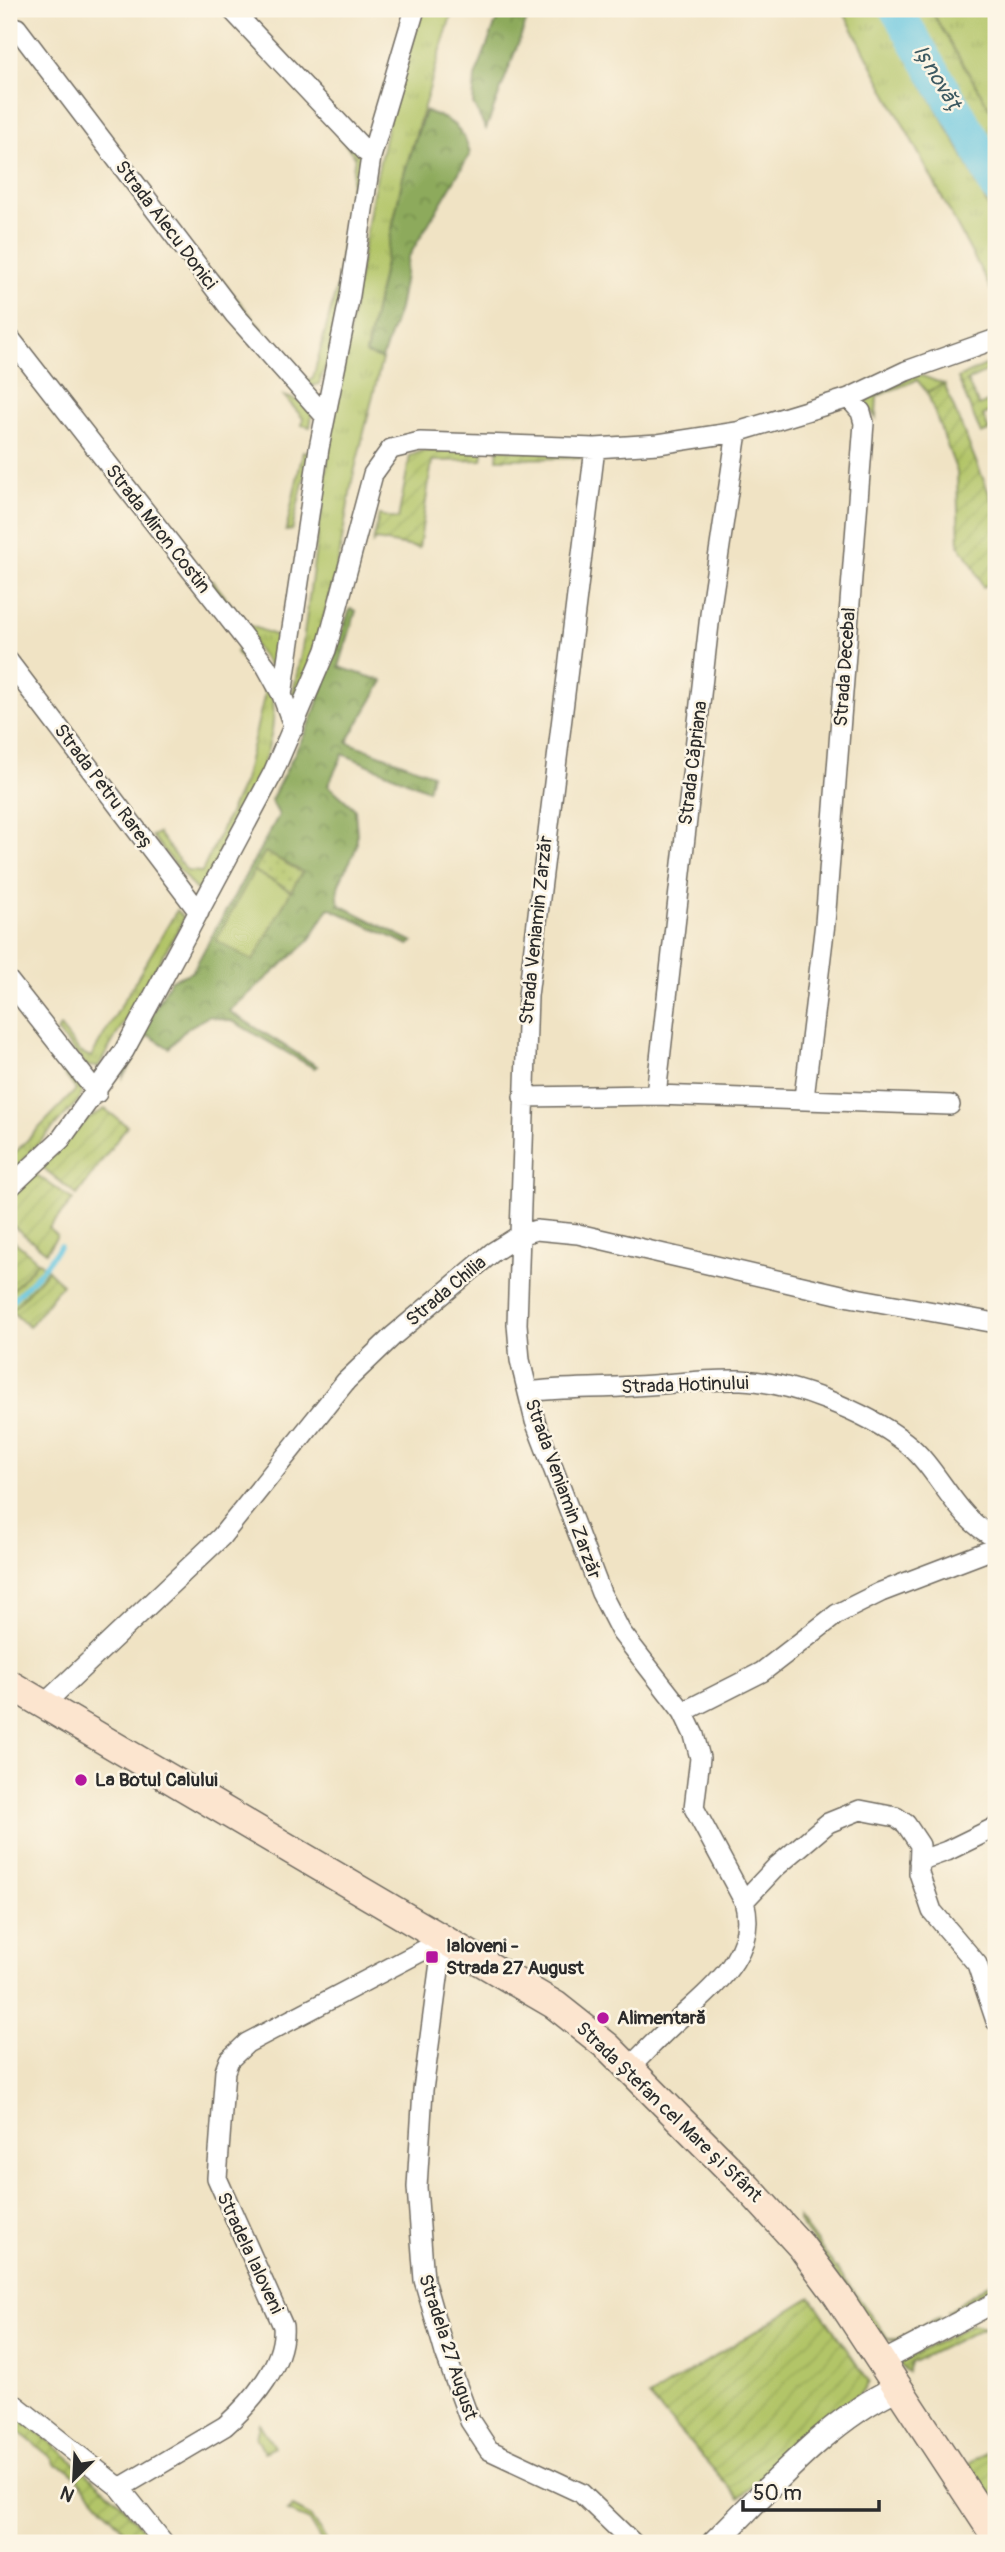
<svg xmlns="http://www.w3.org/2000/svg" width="1005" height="2552" font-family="Pangolin,sans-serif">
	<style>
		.grass { fill: url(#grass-tufts); stroke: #6e784a; stroke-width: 2 }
		.forest { fill: url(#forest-crowns); stroke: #5c6a44; stroke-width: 2 }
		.wetland { fill: url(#wetland-marsh); stroke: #6e784a; stroke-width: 2 }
		.park { fill: url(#park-dots); stroke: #6e784a; stroke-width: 2 }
		.garden { fill: url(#garden-furrows); stroke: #6e784a; stroke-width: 2 }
		.pitch { fill: #b2c568; stroke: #6e784a; stroke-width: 2 }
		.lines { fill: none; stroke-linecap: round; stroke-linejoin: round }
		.stream { stroke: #62c5e0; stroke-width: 5 }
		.river { stroke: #62c5e0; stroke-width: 33 }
		.minor-casing { stroke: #706b61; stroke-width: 22 }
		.tertiary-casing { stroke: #706b61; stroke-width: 27 }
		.secondary-casing { stroke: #706b61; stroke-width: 31 }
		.minor { stroke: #fff; stroke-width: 19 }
		.tertiary { stroke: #fff; stroke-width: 24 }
		.secondary { stroke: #fce5cf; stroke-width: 28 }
		.poi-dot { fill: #b5179e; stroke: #fcf5e5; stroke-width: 2.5 }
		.labels { text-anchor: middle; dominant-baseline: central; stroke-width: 5; stroke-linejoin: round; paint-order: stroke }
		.street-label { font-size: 19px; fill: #2b2b2b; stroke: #fcf5e5 }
		.poi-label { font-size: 19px; font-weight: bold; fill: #2b2b2b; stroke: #fcf5e5; text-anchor: start }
		.water-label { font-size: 21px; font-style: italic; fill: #3c5961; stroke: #fcf5e5 }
	</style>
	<defs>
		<pattern id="grass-tufts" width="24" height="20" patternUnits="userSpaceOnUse" patternTransform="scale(1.75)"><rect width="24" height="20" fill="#b2c568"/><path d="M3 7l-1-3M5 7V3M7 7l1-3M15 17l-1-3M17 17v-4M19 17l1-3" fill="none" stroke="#99a95a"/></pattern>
		<pattern id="forest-crowns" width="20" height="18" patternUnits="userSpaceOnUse" patternTransform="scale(1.75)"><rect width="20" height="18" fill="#8daa5c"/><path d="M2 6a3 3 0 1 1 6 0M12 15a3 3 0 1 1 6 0" fill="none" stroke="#738b4c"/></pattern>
		<pattern id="wetland-marsh" width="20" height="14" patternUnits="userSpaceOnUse" patternTransform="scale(1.75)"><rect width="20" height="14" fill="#b2c568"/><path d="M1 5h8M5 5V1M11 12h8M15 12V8" fill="none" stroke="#99a95a"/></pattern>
		<pattern id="park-dots" width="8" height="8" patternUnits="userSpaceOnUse" patternTransform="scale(1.75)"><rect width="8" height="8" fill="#b2c568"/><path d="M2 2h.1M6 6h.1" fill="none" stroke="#99a95a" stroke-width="1.8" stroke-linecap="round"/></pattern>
		<pattern id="garden-furrows" width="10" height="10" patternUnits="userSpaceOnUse" patternTransform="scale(1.75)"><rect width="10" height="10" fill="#b2c568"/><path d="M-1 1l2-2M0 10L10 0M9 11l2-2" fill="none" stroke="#99a95a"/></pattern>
	</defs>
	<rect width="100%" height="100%" fill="#fcf5e5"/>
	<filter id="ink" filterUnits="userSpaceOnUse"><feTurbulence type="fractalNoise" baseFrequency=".0143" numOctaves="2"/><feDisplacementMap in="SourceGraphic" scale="14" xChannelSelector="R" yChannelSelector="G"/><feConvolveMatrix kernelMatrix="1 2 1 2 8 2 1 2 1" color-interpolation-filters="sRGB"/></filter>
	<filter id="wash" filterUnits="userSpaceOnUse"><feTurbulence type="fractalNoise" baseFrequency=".00686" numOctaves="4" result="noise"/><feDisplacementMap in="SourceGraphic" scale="28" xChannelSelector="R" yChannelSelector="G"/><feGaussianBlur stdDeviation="1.57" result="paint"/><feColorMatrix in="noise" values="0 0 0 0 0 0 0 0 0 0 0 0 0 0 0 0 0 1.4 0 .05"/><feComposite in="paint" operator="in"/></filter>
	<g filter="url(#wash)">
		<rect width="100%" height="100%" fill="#f0e3c4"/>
		<path class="grass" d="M 423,9 L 453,9 L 403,177 L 366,353 L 382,359 L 352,481 L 336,575 L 302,690 L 295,701 L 292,698 L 302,649 L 329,452 L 373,194 L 391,109 Z
			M 842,9 L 880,9 L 963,155 L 996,223 L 996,299 Z
			M 930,9 L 996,9 L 996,119 Z
			M 340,138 L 347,139 L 359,152 L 362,164 L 334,344 L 319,384 L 313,386 L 301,381 L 229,297 L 217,275 L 303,378 L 308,381 L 313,378 L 337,286 L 355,156 Z
			M 917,374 L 944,384 L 927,392 L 917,380 L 877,396 L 876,418 L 866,404 L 870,397 Z
			M 284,396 L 302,402 L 312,415 L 310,427 L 302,425 L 303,418 Z
			M 303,451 L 310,453 L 292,530 L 286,531 Z
			M 213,581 L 246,624 L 285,639 L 276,674 L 209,585 Z
			M 244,647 C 251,659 262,670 268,683 C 293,735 228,843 203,889 L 195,889 L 152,836 L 158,833 L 187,871 L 202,872 L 244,781 L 264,697 L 264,686 L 236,652 Z
			M 177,910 L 184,919 L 98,1067 L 87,1066 L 57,1032 L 60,1027 L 80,1052 L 91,1057 Z
			M 41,1042 C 60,1047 74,1072 82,1090 L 79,1100 L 9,1175 L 9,1159 L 76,1090 Z
			M 259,2423 L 274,2447 L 264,2452 L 256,2437 Z
			M 293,2507 L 310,2516 L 328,2543 L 322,2543 L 308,2520 L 287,2512 Z"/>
		<path class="forest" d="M 501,9 L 531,9 L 486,129 L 473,104 L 475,77 Z
			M 425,111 C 450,119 464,127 470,154 L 408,258 L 399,309 L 382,359 L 366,354 L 403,177 Z
			M 350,609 L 356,611 L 339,667 L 383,681 L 347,742 L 432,774 L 428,790 L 343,754 L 328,785 L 355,809 C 355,820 359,837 356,848 C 350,867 331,884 340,905 L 413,942 L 409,945 L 329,908 L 308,942 L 229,1011 L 317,1066 L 314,1068 L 234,1022 L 209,1016 L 186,1029 L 169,1048 L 148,1035 L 123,1077 L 123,1066 L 171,980 L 192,972 L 279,815 L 271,800 L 311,721 Z"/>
		<path class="wetland" d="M 880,9 L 930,9 L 996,119 L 996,223 L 963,155 Z
			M 38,1261 L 48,1270 L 11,1311 L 9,1294 Z"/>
		<path class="park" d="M 265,852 L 302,872 L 291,891 L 254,871 Z"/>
		<path class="garden" d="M 996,360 L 996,367 L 967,381 L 979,406 L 996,398 L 996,410 L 983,415 L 989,431 L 981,434 L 958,378 Z
			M 944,384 L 996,510 L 996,581 L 983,587 L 971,561 L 959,546 L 957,472 L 927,392 Z
			M 484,447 L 482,460 L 432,461 L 419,548 L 376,540 L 373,543 L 379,515 L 398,519 L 410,456 L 422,451 Z
			M 498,449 L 579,454 L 580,458 L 497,459 Z
			M 105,1109 L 127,1126 L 77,1195 L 42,1167 L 86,1120 Z
			M 35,1174 L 73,1200 L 49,1228 L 57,1236 L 46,1252 L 9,1223 L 9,1200 Z
			M 9,1237 L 38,1261 L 9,1294 Z
			M 48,1270 L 62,1284 L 29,1327 L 11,1311 Z
			M 798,2217 L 889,2339 L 898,2339 L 939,2317 L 939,2324 C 915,2336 899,2351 875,2332 L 798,2221 Z
			M 996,2278 L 996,2294 L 953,2315 L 948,2312 Z
			M 811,2297 L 869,2382 L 865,2389 L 739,2498 L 649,2397 Z
			M 972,2324 L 985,2327 L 911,2363 L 908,2372 L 901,2366 L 902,2361 Z
			M 16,2413 L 116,2498 L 147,2534 L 145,2543 L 135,2543 L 69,2469 L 54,2464 L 52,2458 L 9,2424 L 9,2416 Z
			M 988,2451 L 996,2461 L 996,2506 L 969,2464 Z"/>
		<path class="pitch" d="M 254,871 L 291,891 L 253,961 L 216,940 Z"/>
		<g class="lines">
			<path class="stream" d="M 9,1304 L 41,1271 L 60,1246"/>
			<path class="river" d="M 896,9 L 974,140 L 996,188"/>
		</g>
	</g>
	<g filter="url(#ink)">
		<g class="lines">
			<defs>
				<path id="minor" d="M 231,9 L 371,157
					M 17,28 L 235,315 L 324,415
					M 9,337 L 266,666 L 282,695 L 294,728
					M 595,448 L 528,996 L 517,1324 L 520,1360 L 535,1421 L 601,1593 L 621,1632 L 683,1712 L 694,1735 L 700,1758 L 694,1808 L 744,1901 L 776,1867 L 828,1823 L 860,1810 L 896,1817 L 906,1824 L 920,1845 L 919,1873 L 932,1911 L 977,1964 L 996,2021
					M 9,662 L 199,912
					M 282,695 L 319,448 L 350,295 L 371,157 L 415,9
					M 9,981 L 97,1093
					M 656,1095 L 711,606 L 737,432
					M 523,1097 L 656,1095 L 950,1105
					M 804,1098 L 825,923 L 864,423 L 861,412 L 849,398
					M 9,1188 L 61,1139 L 124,1051 L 273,773 L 326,650 L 373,474 L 391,449 L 420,442 L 595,448 L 658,444 L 737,432 L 849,398 L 906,371 L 996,339
					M 528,1392 C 564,1387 599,1389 635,1386 C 670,1384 706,1379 741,1380 C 792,1382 865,1411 905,1442 C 940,1469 954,1518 996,1538
					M 42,1706 L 221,1537 L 346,1381 L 393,1336 L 493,1252 L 520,1235 L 536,1230 L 578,1234 L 850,1297 L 996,1323
					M 683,1712 L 762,1672 L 837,1614 L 881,1592 L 996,1548
					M 919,1861 L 947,1851 L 996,1827
					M 443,1940 L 423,2090 L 417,2187 L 424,2280 L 445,2353 L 470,2421 L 489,2450 L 581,2493 L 633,2543
					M 629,2068 C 646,2051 662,2034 680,2018 C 714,1986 759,1952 744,1901
					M 881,2362 L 996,2302
					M 9,2400 L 120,2488 L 164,2543
					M 120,2488 L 225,2426 C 252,2402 286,2363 283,2326 L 217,2178 L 225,2071 L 229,2060 L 247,2043 L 443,1940"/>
				<path id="tertiary" d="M 714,2543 C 767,2491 828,2419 897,2388"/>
				<path id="secondary" d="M 9,1684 L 555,2005 L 608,2047 L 747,2187 L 801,2246 L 836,2293 L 996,2537"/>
			</defs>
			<use href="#minor" class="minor-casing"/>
			<use href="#tertiary" class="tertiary-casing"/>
			<use href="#secondary" class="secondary-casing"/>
			<use href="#minor" class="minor"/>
			<use href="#tertiary" class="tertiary"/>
			<use href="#secondary" class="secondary"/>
		</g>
	</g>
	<g class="poi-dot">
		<circle cx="81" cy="1780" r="7"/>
		<rect x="425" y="1950" width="14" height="14" rx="3.5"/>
		<circle cx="603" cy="2018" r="7"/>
	</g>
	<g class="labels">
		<g class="street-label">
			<text transform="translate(166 225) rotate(53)">Strada Alecu Donici</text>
			<text transform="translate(158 529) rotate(52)">Strada Miron Costin</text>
			<text transform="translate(845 667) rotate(-86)">Strada Decebal</text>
			<text transform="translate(693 763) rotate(-83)">Strada Căpriana</text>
			<text transform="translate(104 787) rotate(53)">Strada Petru Rareș</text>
			<text transform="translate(536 930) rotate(-84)">Strada Veniamin Zarzăr</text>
			<text transform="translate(446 1291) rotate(-40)">Strada Chilia</text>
			<text transform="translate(685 1385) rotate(-2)">Strada Hotinului</text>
			<text transform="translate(563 1489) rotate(70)">Strada Veniamin Zarzăr</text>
			<text transform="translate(669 2112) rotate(44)">Strada Ștefan cel Mare și Sfânt</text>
			<text transform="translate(250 2253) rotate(65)">Stradela Ialoveni</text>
			<text transform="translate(448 2347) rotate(72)">Stradela 27 August</text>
		</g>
		<g class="poi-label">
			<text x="95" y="1780">La Botul Calului</text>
			<text x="446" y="1946">Ialoveni -<tspan x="446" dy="22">Strada 27 August</tspan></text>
			<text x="617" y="2018">Alimentară</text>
		</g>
		<g class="water-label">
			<text transform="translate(938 79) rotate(59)">Ișnovăț</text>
		</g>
	</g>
	<rect width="1005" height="2552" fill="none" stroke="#fcf5e5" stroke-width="35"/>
	<g transform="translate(74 2479) rotate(204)" stroke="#fcf5e5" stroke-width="5" paint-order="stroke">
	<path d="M0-5L12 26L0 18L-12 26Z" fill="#2b2b2b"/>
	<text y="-10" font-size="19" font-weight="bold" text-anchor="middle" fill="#2b2b2b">N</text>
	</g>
	<path d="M743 2500v10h136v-10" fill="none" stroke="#2b2b2b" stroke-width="3.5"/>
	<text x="753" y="2500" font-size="21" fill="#2b2b2b" stroke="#fcf5e5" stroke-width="5" paint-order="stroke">50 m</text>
</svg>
